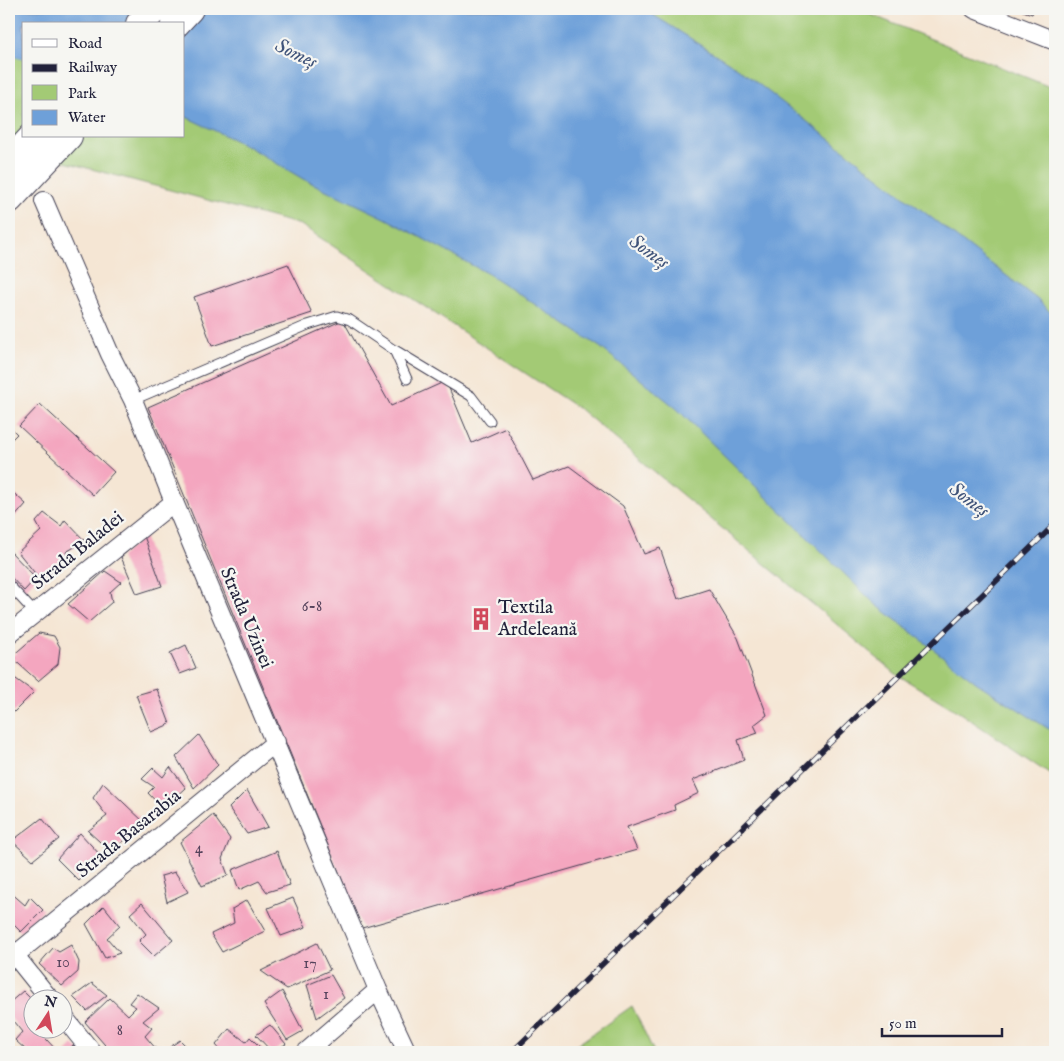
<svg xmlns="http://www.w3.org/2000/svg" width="1064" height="1061" font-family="'IM FELL English',serif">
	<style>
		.green { fill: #a3ca75; stroke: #627658; fill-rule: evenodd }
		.water { fill: #6ea0d9; stroke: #48618a }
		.building { fill: #f4a6bf }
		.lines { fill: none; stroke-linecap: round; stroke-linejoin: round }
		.service-casing { stroke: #423f52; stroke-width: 11 }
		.minor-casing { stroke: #423f52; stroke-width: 20 }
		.primary-casing { stroke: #423f52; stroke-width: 30 }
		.service { stroke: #fff; stroke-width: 9 }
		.minor { stroke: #fff; stroke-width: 18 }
		.primary { stroke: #fff; stroke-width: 28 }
		.rail-casing { stroke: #22223b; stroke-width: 5.5 }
		.rail { stroke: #f6f6f2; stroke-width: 4; stroke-dasharray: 11; stroke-linecap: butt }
		.labels { text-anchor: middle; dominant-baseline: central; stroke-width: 4.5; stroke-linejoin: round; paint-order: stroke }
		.number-label { font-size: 16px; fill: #56435c }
		.street-label { font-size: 19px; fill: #22223b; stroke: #f6f6f2 }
		.poi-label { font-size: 19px; fill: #22223b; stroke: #f6f6f2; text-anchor: start }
		.water-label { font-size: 20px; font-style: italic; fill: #40547a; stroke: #f6f6f2 }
	</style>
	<rect width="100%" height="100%" fill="#f6f6f2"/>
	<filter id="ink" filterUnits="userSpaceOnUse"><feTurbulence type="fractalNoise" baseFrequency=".02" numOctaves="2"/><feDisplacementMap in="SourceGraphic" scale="10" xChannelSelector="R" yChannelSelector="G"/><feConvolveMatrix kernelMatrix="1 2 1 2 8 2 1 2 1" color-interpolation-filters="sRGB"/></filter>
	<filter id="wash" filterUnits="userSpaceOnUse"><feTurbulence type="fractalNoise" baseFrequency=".0096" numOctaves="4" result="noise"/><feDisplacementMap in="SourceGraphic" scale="20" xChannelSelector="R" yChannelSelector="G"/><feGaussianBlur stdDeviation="1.12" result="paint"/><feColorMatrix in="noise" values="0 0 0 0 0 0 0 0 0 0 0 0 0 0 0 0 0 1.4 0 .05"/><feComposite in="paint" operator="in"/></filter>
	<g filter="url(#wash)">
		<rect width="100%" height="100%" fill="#f5e6d4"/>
		<path class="green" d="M 9,9 L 857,9 L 1055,89 L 1055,777 L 960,713 L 896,674 L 581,410 L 301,225 L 9,147 ZM 24,24 L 184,24 L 184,136 L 24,136 Z
			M 632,1006 L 654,1052 L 567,1052 Z"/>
		<path class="water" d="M 9,9 L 644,9 L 739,69 L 1038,300 L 1055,317 L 1055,733 L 977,683 L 874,603 L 676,408 L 600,347 L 490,275 L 385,218 L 303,179 L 249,147 L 184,116 L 184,24 L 24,24 L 24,59 L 9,55 Z"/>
		<g id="blocks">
			<path class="building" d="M 1017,9 L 1034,9 L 1032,14 Z
				M 288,264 L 312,313 L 212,346 L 194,297 Z
				M 343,320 L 391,406 L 446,381 L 472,443 L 506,428 L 533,480 L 569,466 L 623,506 L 644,554 L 660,548 L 678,599 L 709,589 L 738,638 L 767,715 L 754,725 L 758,733 L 738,740 L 744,760 L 693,780 L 699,793 L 674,805 L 675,810 L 627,827 L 637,850 L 362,928 L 148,407 Z
				M 40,404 L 114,472 L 93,495 L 19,426 Z
				M 9,426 L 17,434 L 9,442 Z
				M 9,489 L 26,504 L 13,519 L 9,516 Z
				M 44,513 L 61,526 L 65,520 L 85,541 L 66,552 L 69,559 L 42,582 L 18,552 L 41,531 L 36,522 Z
				M 144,536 L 162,586 L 137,594 L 121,557 Z
				M 9,550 L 36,578 L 24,591 L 9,575 Z
				M 105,571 L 121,582 L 110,592 L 112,602 L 89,622 L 68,604 Z
				M 39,633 L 54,636 L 60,647 L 58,664 L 38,681 L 11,657 Z
				M 186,645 L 196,668 L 180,674 L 170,653 Z
				M 9,674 L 34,692 L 9,717 Z
				M 157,689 L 170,724 L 151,732 L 136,695 Z
				M 199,735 L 218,765 L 194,788 L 176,757 Z
				M 170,767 L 186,788 L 163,809 L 148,793 L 154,787 L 142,779 L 153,768 L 163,777 Z
				M 103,783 L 145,823 L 111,852 L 88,831 L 107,816 L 93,798 Z
				M 247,790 L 268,827 L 247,834 L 229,808 Z
				M 213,815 L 230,839 L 222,859 L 228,875 L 202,886 L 180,842 Z
				M 42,818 L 59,839 L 33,860 L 12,841 Z
				M 80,833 L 102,857 L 79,881 L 57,859 Z
				M 277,851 L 290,885 L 267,892 L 259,881 L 239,890 L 232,870 Z
				M 175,872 L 188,892 L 167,902 L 161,876 Z
				M 9,891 L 25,905 L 30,897 L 43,910 L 21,932 L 9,920 Z
				M 293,898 L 306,927 L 281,936 L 268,908 Z
				M 247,900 L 265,931 L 222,952 L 211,934 L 234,923 L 232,909 Z
				M 142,903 L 173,940 L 154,956 L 139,941 L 146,934 L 130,914 Z
				M 104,906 L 120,926 L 107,938 L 120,953 L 105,958 L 86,924 Z
				M 317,943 L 330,970 L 287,989 L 261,971 Z
				M 71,945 L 79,962 L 78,972 L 62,986 L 39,964 L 53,948 L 59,952 Z
				M 331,975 L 344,998 L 317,1018 L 307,985 Z
				M 92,983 L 107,995 L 87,1011 L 73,997 Z
				M 23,991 L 32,1000 L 32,1028 L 36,1028 L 58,1052 L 28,1052 L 15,1040 L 22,1032 L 9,1016 L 9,1003 Z
				M 282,991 L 303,1031 L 287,1040 L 264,1004 Z
				M 137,993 L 159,1008 L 143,1021 L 152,1028 L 145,1036 L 157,1050 L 154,1052 L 111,1052 L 85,1022 L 110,998 L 128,1015 L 136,1007 L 129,1003 Z
				M 270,1025 L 286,1044 L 272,1052 L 256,1035 Z
				M 229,1029 L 246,1042 L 250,1037 L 265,1052 L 222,1052 L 216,1045 Z
				M 180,1040 L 192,1052 L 163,1052 Z
				M 73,1045 L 80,1052 L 66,1052 Z"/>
		</g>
	</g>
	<g filter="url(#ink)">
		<use href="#blocks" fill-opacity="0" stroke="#423f52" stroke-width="1"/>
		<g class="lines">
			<defs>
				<path id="service" d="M 395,350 L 471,396 L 490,421
					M 133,400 L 308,325 L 337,316 L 350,320 L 394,350 L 407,379
					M 9,585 L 35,613"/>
				<path id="minor" d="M 974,9 L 1055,41
					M 44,201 L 110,354 L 133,400 L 174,502 L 378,990 L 407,1052
					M 9,634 L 174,502
					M 9,948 L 49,998
					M 9,960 L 276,742
					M 62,1015 L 92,1052
					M 306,1052 L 378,990"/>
				<path id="primary" d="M 140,24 L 154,9
					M 175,24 L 189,9
					M 9,163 L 34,136
					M 9,199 L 68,136"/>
			</defs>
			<use href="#service" class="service-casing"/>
			<use href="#minor" class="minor-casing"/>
			<use href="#primary" class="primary-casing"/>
			<use href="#service" class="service"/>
			<use href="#minor" class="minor"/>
			<use href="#primary" class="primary"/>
			<defs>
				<path id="rail" d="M 512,1052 L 1055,524"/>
			</defs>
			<use href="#rail" class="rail-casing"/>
			<use href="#rail" class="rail"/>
		</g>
	</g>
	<defs>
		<symbol id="building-bare" viewBox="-9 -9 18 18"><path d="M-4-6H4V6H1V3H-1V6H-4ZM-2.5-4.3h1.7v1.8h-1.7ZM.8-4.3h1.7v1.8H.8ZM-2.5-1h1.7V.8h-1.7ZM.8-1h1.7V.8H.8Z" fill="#d1495b" stroke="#f6f6f2" stroke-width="2.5" paint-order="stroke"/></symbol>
	</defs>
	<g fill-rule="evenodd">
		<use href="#building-bare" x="465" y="603" width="32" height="32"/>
	</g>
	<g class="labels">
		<g class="number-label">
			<text x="312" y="607">6-8</text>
			<text x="199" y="849">4</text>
			<text x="63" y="963">10</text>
			<text x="310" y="964">17</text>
			<text x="326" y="995">1</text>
			<text x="120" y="1031">8</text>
		</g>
		<g class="street-label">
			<text transform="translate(78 551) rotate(-39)">Strada Baladei</text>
			<text transform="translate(246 618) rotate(67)">Strada Uzinei</text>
			<text transform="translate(129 834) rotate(-39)">Strada Basarabia</text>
		</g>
		<g class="poi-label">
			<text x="498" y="608">Textila<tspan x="498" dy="22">Ardeleană</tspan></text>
		</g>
		<g class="water-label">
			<text transform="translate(296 54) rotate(25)">Someș</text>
			<text transform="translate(649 252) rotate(35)">Someș</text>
			<text transform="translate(969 500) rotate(36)">Someș</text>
		</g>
	</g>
	<rect width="1064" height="1061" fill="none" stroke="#f6f6f2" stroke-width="30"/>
	<rect x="22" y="22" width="162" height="115" fill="#f6f6f2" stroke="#a1a1a9"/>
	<rect x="32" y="39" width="25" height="8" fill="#ffffff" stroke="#a1a1a9"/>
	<text x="68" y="48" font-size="15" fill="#22223b">Road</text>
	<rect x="32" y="64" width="25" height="8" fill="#22223b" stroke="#a1a1a9"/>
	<text x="68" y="72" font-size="15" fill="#22223b">Railway</text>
	<rect x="32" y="85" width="25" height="15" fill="#a3ca75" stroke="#a1a1a9"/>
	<text x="68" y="98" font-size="15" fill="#22223b">Park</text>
	<rect x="32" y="110" width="25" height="15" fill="#6ea0d9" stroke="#a1a1a9"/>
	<text x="68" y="122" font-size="15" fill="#22223b">Water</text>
	<g transform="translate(48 1014) rotate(12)"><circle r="24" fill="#f6f6f2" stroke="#a1a1a9"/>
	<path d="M0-4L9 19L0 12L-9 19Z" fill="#d1495b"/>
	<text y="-8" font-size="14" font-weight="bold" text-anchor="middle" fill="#22223b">N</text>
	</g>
	<path d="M882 1028v8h120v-8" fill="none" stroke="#22223b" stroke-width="2.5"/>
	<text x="889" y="1028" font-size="15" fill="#22223b" stroke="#f6f6f2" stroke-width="4" paint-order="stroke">50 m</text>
</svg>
